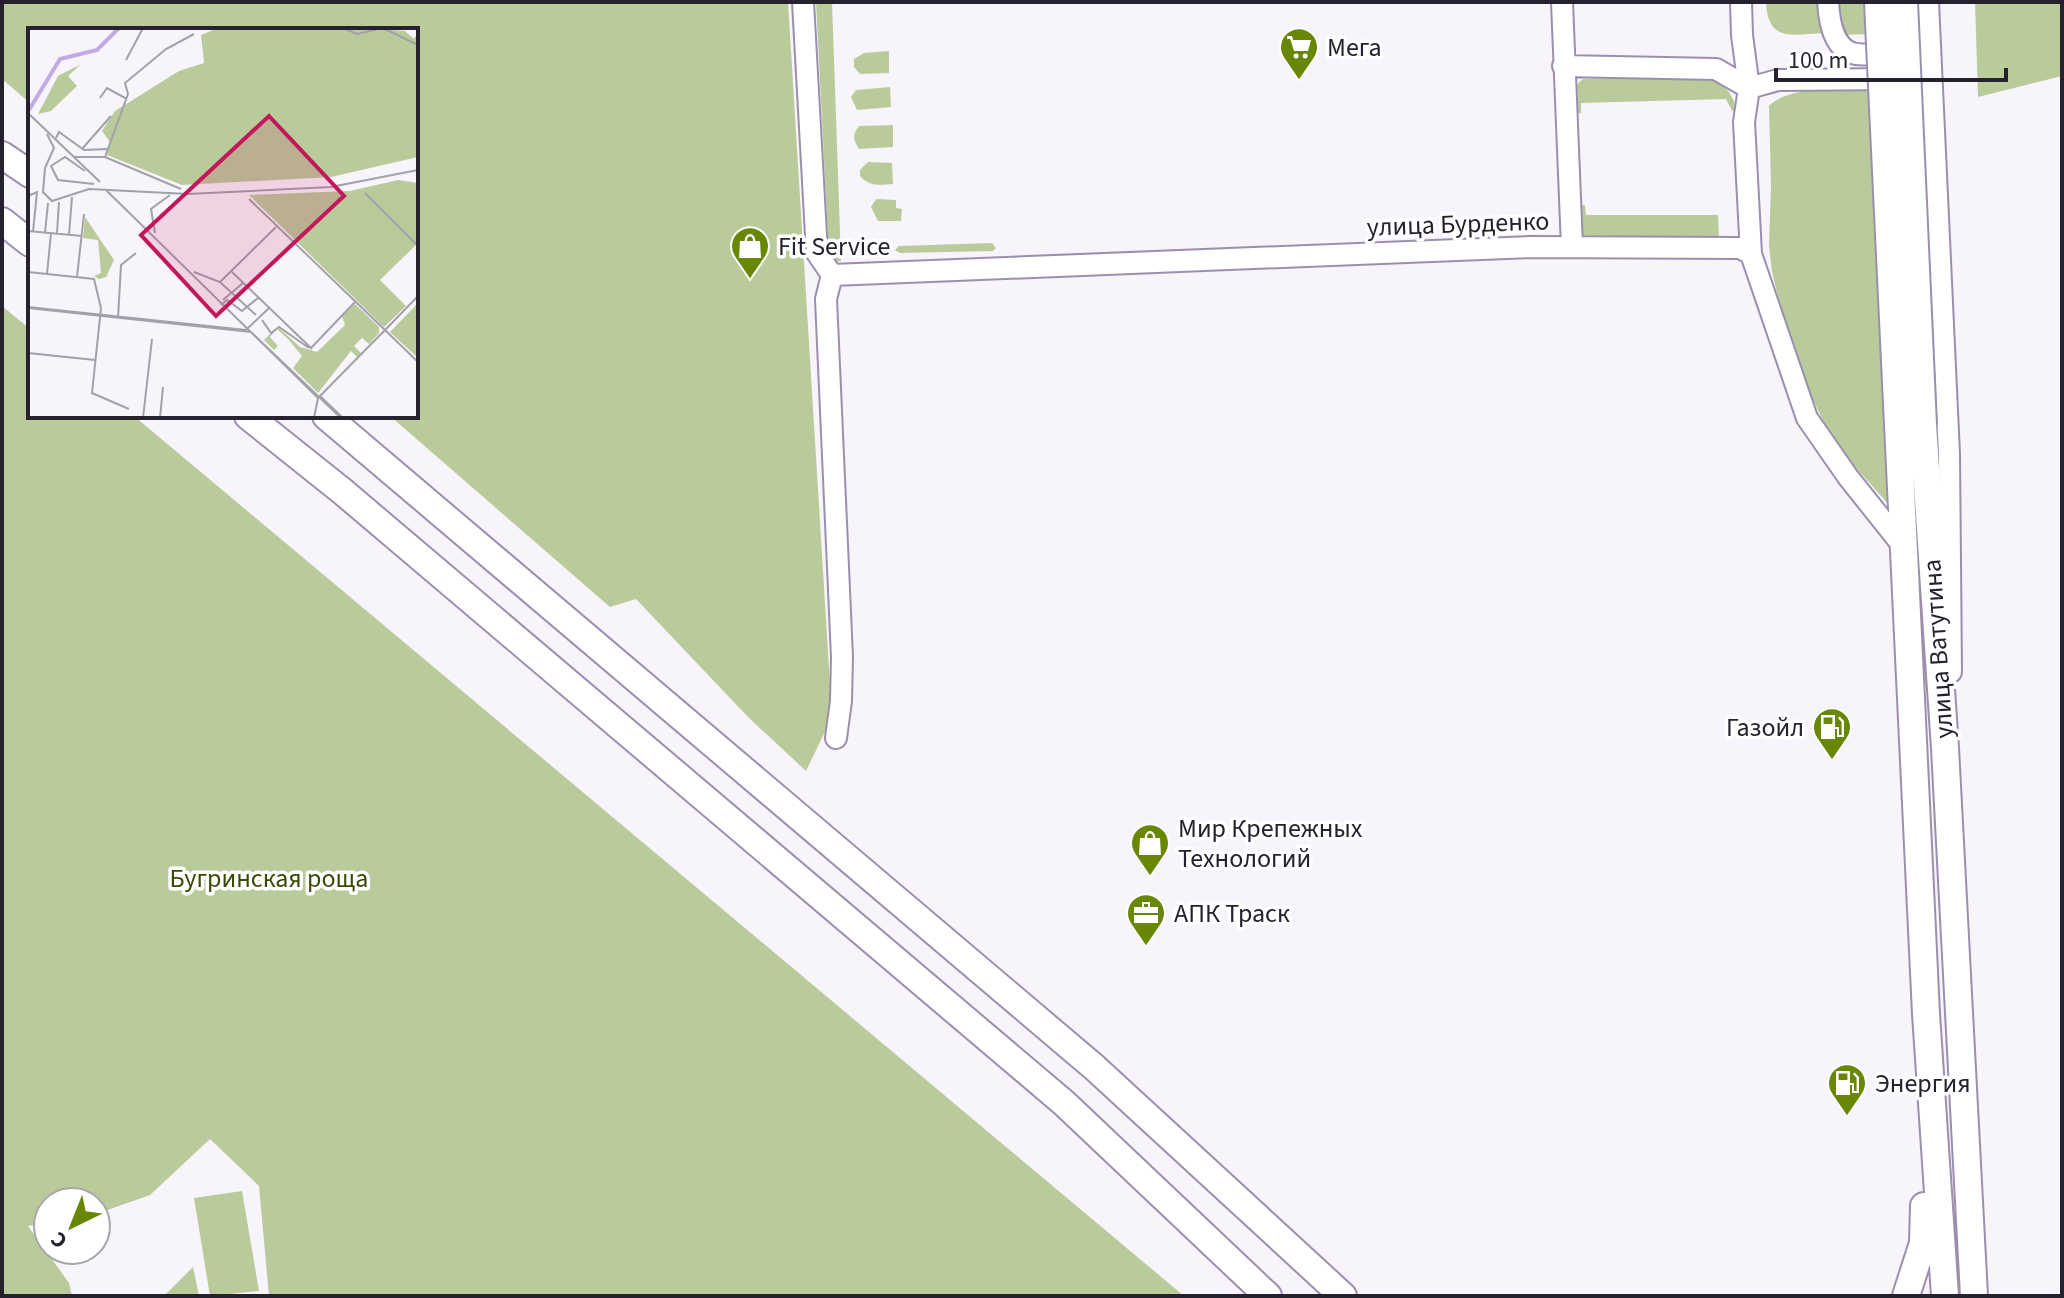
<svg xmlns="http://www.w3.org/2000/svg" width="2064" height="1298" font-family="'Source Sans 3',sans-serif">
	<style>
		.green { fill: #b9cb9b }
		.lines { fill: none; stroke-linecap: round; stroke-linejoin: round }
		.minor-casing { stroke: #9c8fae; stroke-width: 24 }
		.major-casing { stroke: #9c8fae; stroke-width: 30 }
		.minor { stroke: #fff; stroke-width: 20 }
		.major { stroke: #fff; stroke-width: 26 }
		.major-bridge-casing { stroke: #9c8fae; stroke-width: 30; stroke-linecap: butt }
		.major-bridge { stroke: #fff; stroke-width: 26 }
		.labels { text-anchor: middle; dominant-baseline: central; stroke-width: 7; stroke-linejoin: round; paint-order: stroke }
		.poi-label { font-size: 26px; fill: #26212e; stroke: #fff; text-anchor: start }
		.street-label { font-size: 26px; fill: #26212e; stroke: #fff }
		.park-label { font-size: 26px; fill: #384b04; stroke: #fff }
		.inset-river { fill: none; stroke: #c2aae4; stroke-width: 4 }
		.inset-road { fill: none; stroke: #a3a0a9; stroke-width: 2 }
		.view { fill: #c2185b; fill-opacity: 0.15; stroke: #c2185b; stroke-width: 4 }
		.inset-edge { fill: none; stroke: #26212e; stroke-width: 4 }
	</style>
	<rect width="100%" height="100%" fill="#f7f4fb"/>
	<path class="green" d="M 2,2 L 788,2 L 832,717 L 806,771 L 748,717 L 636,599 L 610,607 L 390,416 L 416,416 L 416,30 L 30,30 L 30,103 L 2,79 Z
		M 816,2 L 832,2 L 841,261 L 834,262 L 829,258 Z
		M 1766,2 L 1822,2 L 1825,33 C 1793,34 1768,44 1766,2 Z
		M 1837,2 L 1869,2 L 1870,34 L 1840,35 Z
		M 1975,2 L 2062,2 L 2062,76 L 1978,97 Z
		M 889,51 L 889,73 L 860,74 L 854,67 L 854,59 L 864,53 Z
		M 1697,75 C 1717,79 1734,89 1736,111 L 1732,111 L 1726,99 L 1581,103 L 1581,113 L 1573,114 C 1573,100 1571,87 1583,79 Z
		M 1869,86 L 1889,505 L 1842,452 L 1825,425 L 1793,357 L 1772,272 L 1769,246 L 1771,186 L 1769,106 C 1788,86 1842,89 1869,86 Z
		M 890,87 L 891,107 L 857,110 L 851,97 L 856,90 Z
		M 893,125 L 893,147 L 859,149 C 853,140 852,135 859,126 Z
		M 868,162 L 892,163 L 893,184 C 880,185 870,187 860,176 L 860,170 Z
		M 876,199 L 896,200 L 896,208 L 902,209 L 901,221 L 878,221 L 871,207 Z
		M 1577,205 L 1585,205 L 1586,215 L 1718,215 L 1719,237 L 1590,241 C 1574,236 1578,219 1577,205 Z
		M 992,243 L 996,248 L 993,251 L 900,253 L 895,250 L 899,246 Z
		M 2,306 L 30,329 L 30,416 L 134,416 L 1184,1296 L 269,1296 L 259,1186 L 210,1139 L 150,1195 L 96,1214 L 96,1202 L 48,1202 L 48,1223 L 28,1226 L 69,1283 L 72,1296 L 2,1296 Z
		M 242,1191 L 259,1291 L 210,1296 L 194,1198 Z
		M 193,1267 L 199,1296 L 164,1296 Z"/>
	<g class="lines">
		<defs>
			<path id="minor" d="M 803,2 L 817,253 L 832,275
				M 1562,2 L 1572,247
				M 1741,2 L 1742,35 L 1749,88 L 1744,122 L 1751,254 L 1807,418 L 1848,477 L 1903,546
				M 1828,2 C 1829,19 1833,47 1852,53 C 1863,57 1881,52 1892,52
				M 1928,2 L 1949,454 L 1951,672
				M 1563,66 L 1716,69 L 1749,88 L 1778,80 L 1896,79
				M 832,275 L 1530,247 L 1740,248 L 1751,254
				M 832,275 L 826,299 L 842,657 L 841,701 L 836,738"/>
			<path id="major" d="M 2,155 L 30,174
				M 2,221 L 30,243
				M 248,416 L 342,491 L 1064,1103 L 1268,1296
				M 326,416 L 1094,1067 L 1343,1296
				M 1898,425 L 1926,1014 L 1945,1296
				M 1923,425 L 1945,748 L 1974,1296
				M 1906,1296 L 1923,1243 L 1924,1206"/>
		</defs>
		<use href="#minor" class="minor-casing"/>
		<use href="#major" class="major-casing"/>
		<use href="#minor" class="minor"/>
		<use href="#major" class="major"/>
		<defs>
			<path id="major-bridge" d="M 1878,2 L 1898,425
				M 1904,2 L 1923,425"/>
		</defs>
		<use href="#major-bridge" class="major-bridge-casing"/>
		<use href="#major-bridge" class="major-bridge"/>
	</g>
	<defs>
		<symbol id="supermarket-pin" viewBox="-11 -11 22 30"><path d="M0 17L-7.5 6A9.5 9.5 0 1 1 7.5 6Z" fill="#688805" stroke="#fff"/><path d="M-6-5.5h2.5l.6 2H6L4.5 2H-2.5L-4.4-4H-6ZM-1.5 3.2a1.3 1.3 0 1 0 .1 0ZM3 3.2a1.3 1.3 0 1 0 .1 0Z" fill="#fff"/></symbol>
		<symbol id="shop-pin" viewBox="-11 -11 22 30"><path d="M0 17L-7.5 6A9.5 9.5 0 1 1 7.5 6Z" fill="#688805" stroke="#fff"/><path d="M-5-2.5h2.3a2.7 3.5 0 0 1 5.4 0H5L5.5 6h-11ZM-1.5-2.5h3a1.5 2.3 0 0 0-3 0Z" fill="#fff"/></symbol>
		<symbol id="fuel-pin" viewBox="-11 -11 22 30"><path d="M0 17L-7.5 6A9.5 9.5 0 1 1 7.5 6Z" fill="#688805" stroke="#fff"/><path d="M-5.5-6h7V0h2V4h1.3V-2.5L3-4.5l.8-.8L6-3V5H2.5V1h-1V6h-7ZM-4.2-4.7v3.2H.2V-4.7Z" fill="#fff"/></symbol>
		<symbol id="office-pin" viewBox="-11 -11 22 30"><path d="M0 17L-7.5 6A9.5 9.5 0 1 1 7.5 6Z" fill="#688805" stroke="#fff"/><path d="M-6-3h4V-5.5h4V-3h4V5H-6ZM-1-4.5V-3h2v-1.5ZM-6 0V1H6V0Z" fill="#fff"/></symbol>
	</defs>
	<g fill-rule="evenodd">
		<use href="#supermarket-pin" x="1277" y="25" width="44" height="60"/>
		<use href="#shop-pin" x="728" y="224" width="44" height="60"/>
		<use href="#fuel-pin" x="1810" y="705" width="44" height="60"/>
		<use href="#shop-pin" x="1128" y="821" width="44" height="60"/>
		<use href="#office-pin" x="1124" y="891" width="44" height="60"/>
		<use href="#fuel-pin" x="1825" y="1061" width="44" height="60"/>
	</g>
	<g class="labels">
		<g class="poi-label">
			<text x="1327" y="47">Мега</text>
			<text x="778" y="246">Fit Service</text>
			<text x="1804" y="727" text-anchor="end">Газойл</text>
			<text x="1178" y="828">Мир Крепежных<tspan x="1178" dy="30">Технологий</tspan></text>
			<text x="1174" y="913">АПК Траск</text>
			<text x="1875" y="1083">Энергия</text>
		</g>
		<g class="street-label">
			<text transform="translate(1458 224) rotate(-2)">улица Бурденко</text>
			<text transform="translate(1938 649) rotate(-94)">улица Ватутина</text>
		</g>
		<g class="park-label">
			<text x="269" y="878">Бугринская роща</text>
		</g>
	</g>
	<g transform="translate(28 28)">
		<rect width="390" height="390" fill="#f7f4fb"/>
		<path d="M 190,0 L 341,0 L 377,3 L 386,11 L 390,4 L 390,129 L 303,149 L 154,157 L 79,127 L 82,114 L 74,103 L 87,83 L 151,43 L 176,35 L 173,7 ZM 53,36 L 40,48 L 49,58 L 23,83 L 10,86 L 30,48 ZM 370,152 L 390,155 L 390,215 L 352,252 L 378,278 L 356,299 L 221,167 L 322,163 ZM 57,189 L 86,232 L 78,249 L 71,251 L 66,248 L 73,245 L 70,212 L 55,210 ZM 390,275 L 390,330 L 362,304 ZM 327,276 L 351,299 L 351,305 L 341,316 L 334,310 L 326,318 L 333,325 L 329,329 L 323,323 L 290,365 L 265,340 L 274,328 L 260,311 L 249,301 L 242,309 L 250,318 L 246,322 L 236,312 L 244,304 L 251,300 L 272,319 L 289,324 L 317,297 L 314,288 Z" fill="#b9cb9b"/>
		<path class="inset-river" d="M 1,82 L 32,31 L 69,22 L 91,0"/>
		<path class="inset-road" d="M 315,0 L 329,6 L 355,0 L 390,17M 98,32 L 115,0M 72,70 L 79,60 L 99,71M 0,85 L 72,154M 19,106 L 26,120 L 17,140 L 15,164 L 24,173 L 61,161 L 160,166 L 303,159 L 390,142M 28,110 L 31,104 L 56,122 L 79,121M 54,121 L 83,88M 46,129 L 77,129 L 153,161M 77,129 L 100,66 L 97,55 L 138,21 L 166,6M 57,143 L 37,129 L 23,138 L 30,152 L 66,156M 78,162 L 290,370M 337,165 L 390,218M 0,168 L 9,164 L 5,204M 221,171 L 357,302 L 390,268M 0,203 L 54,208M 17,205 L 20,175M 29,205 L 31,174M 127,205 L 123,181 L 142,167M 41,207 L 44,169M 0,244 L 66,251 L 73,280 L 64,365 L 101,381M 166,244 L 192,254 L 228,287M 204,244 L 284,321M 19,246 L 23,205M 49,249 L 56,186M 192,254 L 248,199M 195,272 L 215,255M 193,277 L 199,272 L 214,283 L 230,270M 0,279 L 218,302 L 242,279M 0,280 L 223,304 L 313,390M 90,290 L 93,237 L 108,225M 234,292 L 243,305 L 251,299 L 281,320M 283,320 L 327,274M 0,325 L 67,332M 292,368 L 315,390M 115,390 L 124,311M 132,390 L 135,359M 286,390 L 290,370 L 357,302 L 390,334"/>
		<path class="view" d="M 241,88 L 316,168 L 188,288 L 113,207 Z"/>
		<rect width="390" height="390" class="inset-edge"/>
	</g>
	<rect width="2064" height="1298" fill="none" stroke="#26212e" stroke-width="8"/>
	<g transform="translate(72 1226) rotate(223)"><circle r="38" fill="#ffffff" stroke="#a8a6ab" stroke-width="2"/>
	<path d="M0-6L14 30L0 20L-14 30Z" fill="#688805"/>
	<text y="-12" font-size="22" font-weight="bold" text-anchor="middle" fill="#26212e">С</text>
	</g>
	<path d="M1776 68v12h230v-12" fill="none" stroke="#26212e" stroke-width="4"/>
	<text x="1788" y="68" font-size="24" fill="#26212e" stroke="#ffffff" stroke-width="6" paint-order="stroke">100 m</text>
</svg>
